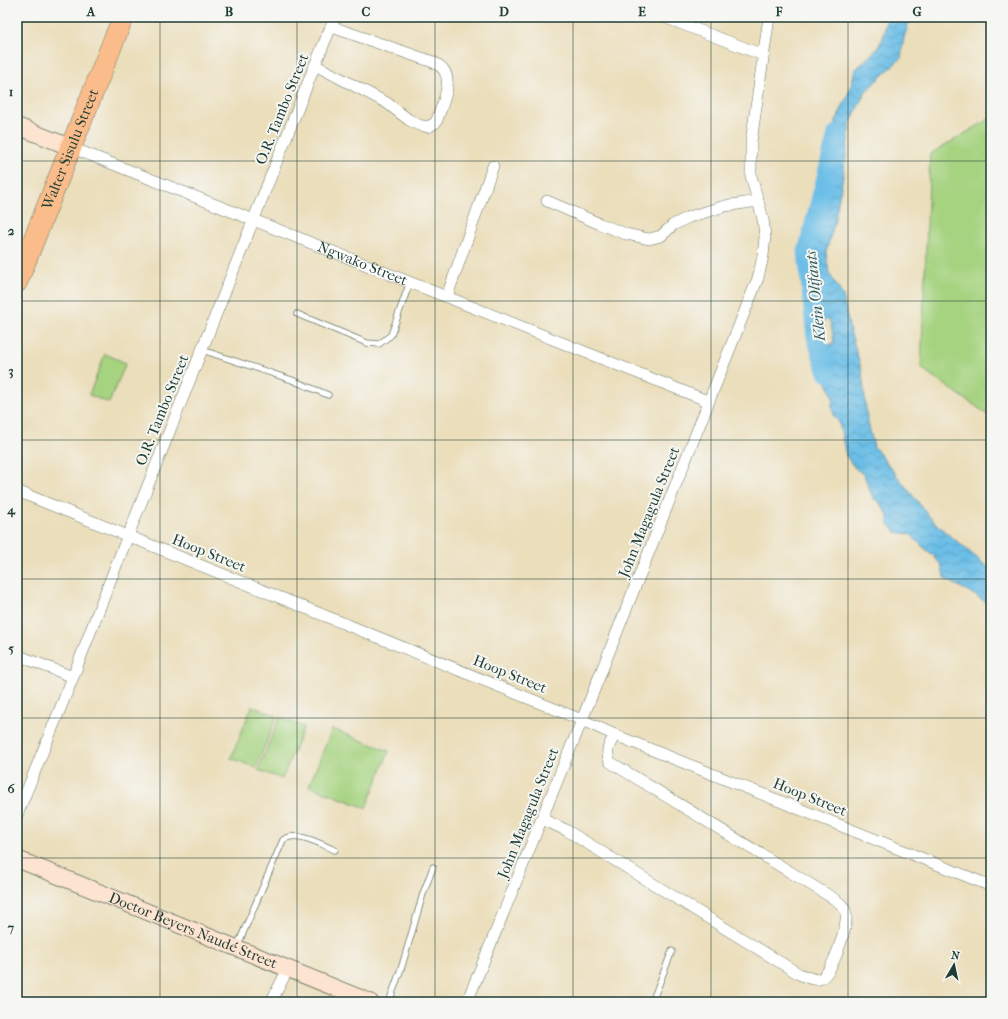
<svg xmlns="http://www.w3.org/2000/svg" width="1008" height="1019" font-family="'IM FELL French Canon',serif">
	<style>
		.park { fill: #a6d380; stroke: #62885a }
		.water { fill: url(#water-waves); stroke: #457e8e }
		.lines { fill: none; stroke-linecap: round; stroke-linejoin: round }
		.river { stroke: #6bbee7; stroke-width: 19 }
		.lane-casing { stroke: #667563; stroke-width: 7 }
		.street-casing { stroke: #667563; stroke-width: 12 }
		.secondary-casing { stroke: #667563; stroke-width: 18 }
		.highway-casing { stroke: #667563; stroke-width: 22 }
		.lane { stroke: #fff; stroke-width: 5.5 }
		.street { stroke: #fff; stroke-width: 11 }
		.secondary { stroke: #fde4d0; stroke-width: 16 }
		.highway { stroke: #f9bc8a; stroke-width: 21 }
		.grid { fill: none; stroke: #1f3d34; stroke-width: 1; stroke-opacity: 0.55 }
		.labels { text-anchor: middle; dominant-baseline: central; stroke-width: 4; stroke-linejoin: round; paint-order: stroke }
		.street-label { font-size: 15px; fill: #1f3d34; stroke: #f6f6f2 }
		.water-label { font-size: 16px; font-style: italic; fill: #325d61; stroke: #f6f6f2 }
		.neatline { fill: none; stroke: #1f3d34; stroke-width: 1.5 }
		.grid-label { font-size: 13px; text-anchor: middle; font-weight: bold; fill: #1f3d34 }
	</style>
	<defs>
		<pattern id="water-waves" width="16" height="10" patternUnits="userSpaceOnUse"><rect width="16" height="10" fill="#6bbee7"/><path d="M0 5q4-4 8 0t8 0" fill="none" stroke="#579cbc"/></pattern>
	</defs>
	<rect width="100%" height="100%" fill="#f6f6f2"/>
	<filter id="ink" filterUnits="userSpaceOnUse"><feTurbulence type="fractalNoise" baseFrequency=".025" numOctaves="2"/><feDisplacementMap in="SourceGraphic" scale="8" xChannelSelector="R" yChannelSelector="G"/><feConvolveMatrix kernelMatrix="1 2 1 2 8 2 1 2 1" color-interpolation-filters="sRGB"/></filter>
	<filter id="wash" filterUnits="userSpaceOnUse"><feTurbulence type="fractalNoise" baseFrequency=".012" numOctaves="4" result="noise"/><feDisplacementMap in="SourceGraphic" scale="16" xChannelSelector="R" yChannelSelector="G"/><feGaussianBlur stdDeviation="0.9" result="paint"/><feColorMatrix in="noise" values="0 0 0 0 0 0 0 0 0 0 0 0 0 0 0 0 0 1.4 0 .05"/><feComposite in="paint" operator="in"/></filter>
	<g filter="url(#wash)">
		<rect width="100%" height="100%" fill="#ebdebb"/>
		<path class="park" d="M 991,118 L 991,417 L 921,368 L 930,154 Z
			M 105,354 L 126,363 L 109,403 L 89,395 Z
			M 252,706 L 277,716 L 256,768 L 231,758 Z
			M 280,717 L 304,727 L 282,779 L 258,770 Z
			M 332,729 L 389,751 L 366,808 L 309,786 Z"/>
		<path class="water" d="M 887,17 L 911,17 L 904,37 L 901,58 L 865,92 L 850,124 L 844,171 L 834,224 L 826,252 L 829,273 L 843,296 L 850,331 L 862,371 L 867,419 L 874,447 L 933,521 L 991,570 L 991,605 L 968,591 L 945,579 L 941,565 L 933,555 L 923,547 L 910,534 L 896,532 L 889,524 L 887,513 L 879,502 L 873,498 L 864,475 L 855,468 L 846,456 L 839,422 L 834,416 L 832,406 L 833,397 L 817,359 L 817,350 L 822,343 L 828,346 L 834,342 L 831,325 L 828,319 L 818,324 L 818,320 L 811,314 L 807,296 L 808,285 L 816,272 L 818,260 L 817,247 L 819,229 L 828,207 L 833,180 L 833,164 L 829,152 L 828,139 L 850,90 L 855,70 L 877,49 L 883,38 Z"/>
		<g class="lines">
			<path class="river" d="M 827,372 L 816,337 L 807,252 L 837,134"/>
		</g>
	</g>
	<g filter="url(#ink)">
		<g class="lines">
			<defs>
				<path id="lane" d="M 297,314 L 367,343 L 379,344 L 391,335 L 410,282
					M 202,350 L 292,380 L 328,395
					M 237,947 L 283,840 C 297,830 320,844 335,850
					M 389,1002 L 402,966 L 423,894 L 433,867
					M 652,1002 L 672,951"/>
				<g id="street">
					<path d="M 664,17 L 763,55"/>
					<path d="M 315,65 L 387,103 L 409,120 L 419,125 L 428,127 L 435,123 L 437,120 C 441,107 454,82 443,69 C 441,66 436,64 433,62 L 332,27"/>
					<path id="s1" d="M 70,147 L 708,401"/>
					<path d="M 547,201 L 600,224 L 626,234 L 649,239 L 661,236 L 673,225 L 689,217 L 725,206 L 758,201"/>
					<path d="M 447,296 L 493,166"/>
					<path d="M 17,491 L 582,720 L 615,735 L 991,886"/>
					<path d="M 17,655 L 73,677"/>
					<path d="M 17,815 L 73,677 L 108,586 L 315,65 L 335,17"/>
					<path d="M 542,819 L 566,830 L 799,974 C 805,976 813,981 820,979 C 832,975 848,926 846,914 C 845,907 841,904 836,900 L 610,762 C 605,750 609,745 615,735"/>
					<path d="M 271,1002 L 288,969"/>
					<path d="M 467,1002 L 582,720 L 758,278 L 763,256 L 765,237 L 763,219 L 751,176 L 751,142 L 769,17"/>
				</g>
				<g id="secondary">
					<path d="M 17,126 L 70,147"/>
					<path id="s2" d="M 17,859 L 370,1002"/>
				</g>
				<g id="highway">
					<path id="s3" d="M 17,282 L 123,17"/>
				</g>
			</defs>
			<use href="#lane" class="lane-casing"/>
			<use href="#street" class="street-casing"/>
			<use href="#secondary" class="secondary-casing"/>
			<use href="#highway" class="highway-casing"/>
			<use href="#lane" class="lane"/>
			<use href="#street" class="street"/>
			<use href="#secondary" class="secondary"/>
			<use href="#highway" class="highway"/>
		</g>
	</g>
	<path class="grid" d="M 160,17 L 160,1002M 297,17 L 297,1002M 435,17 L 435,1002M 573,17 L 573,1002M 711,17 L 711,1002M 848,17 L 848,1002M 17,161 L 991,161M 17,301 L 991,301M 17,440 L 991,440M 17,579 L 991,579M 17,718 L 991,718M 17,858 L 991,858"/>
	<g class="labels">
		<g class="street-label">
			<text transform="translate(282 109) rotate(-68)">O.R. Tambo Street</text>
			<text stroke="none"><textPath href="#s3" startOffset="143">Walter Sisulu Street</textPath></text>
			<text stroke="none"><textPath href="#s1" startOffset="315">Ngwako Street</textPath></text>
			<text transform="translate(162 410) rotate(-68)">O.R. Tambo Street</text>
			<text transform="translate(649 512) rotate(-68)">John Magagula Street</text>
			<text transform="translate(209 553) rotate(22)">Hoop Street</text>
			<text transform="translate(510 674) rotate(22)">Hoop Street</text>
			<text transform="translate(810 797) rotate(22)">Hoop Street</text>
			<text transform="translate(528 813) rotate(-68)">John Magagula Street</text>
			<text stroke="none"><textPath href="#s2" startOffset="190">Doctor Beyers Naudé Street</textPath></text>
		</g>
		<g class="water-label">
			<text transform="translate(815 296) rotate(-96)">Klein Olifants</text>
		</g>
	</g>
	<rect width="1008" height="1019" fill="none" stroke="#f6f6f2" stroke-width="44"/>
	<g transform="translate(954 965) rotate(9)" stroke="#f6f6f2" stroke-width="3" paint-order="stroke">
	<path d="M0-3L7 15L0 10L-7 15Z" fill="#1f3d34"/>
	<text y="-6" font-size="11" font-weight="bold" text-anchor="middle" fill="#1f3d34">N</text>
	</g>
	<rect x="22" y="22" width="964" height="975" class="neatline"/>
	<g class="grid-label">
		<text x="91" y="16">A</text>
		<text x="229" y="16">B</text>
		<text x="366" y="16">C</text>
		<text x="504" y="16">D</text>
		<text x="642" y="16">E</text>
		<text x="779" y="16">F</text>
		<text x="917" y="16">G</text>
		<text x="11" y="96">1</text>
		<text x="11" y="235">2</text>
		<text x="11" y="375">3</text>
		<text x="11" y="514">4</text>
		<text x="11" y="653">5</text>
		<text x="11" y="793">6</text>
		<text x="11" y="932">7</text>
	</g>
</svg>
